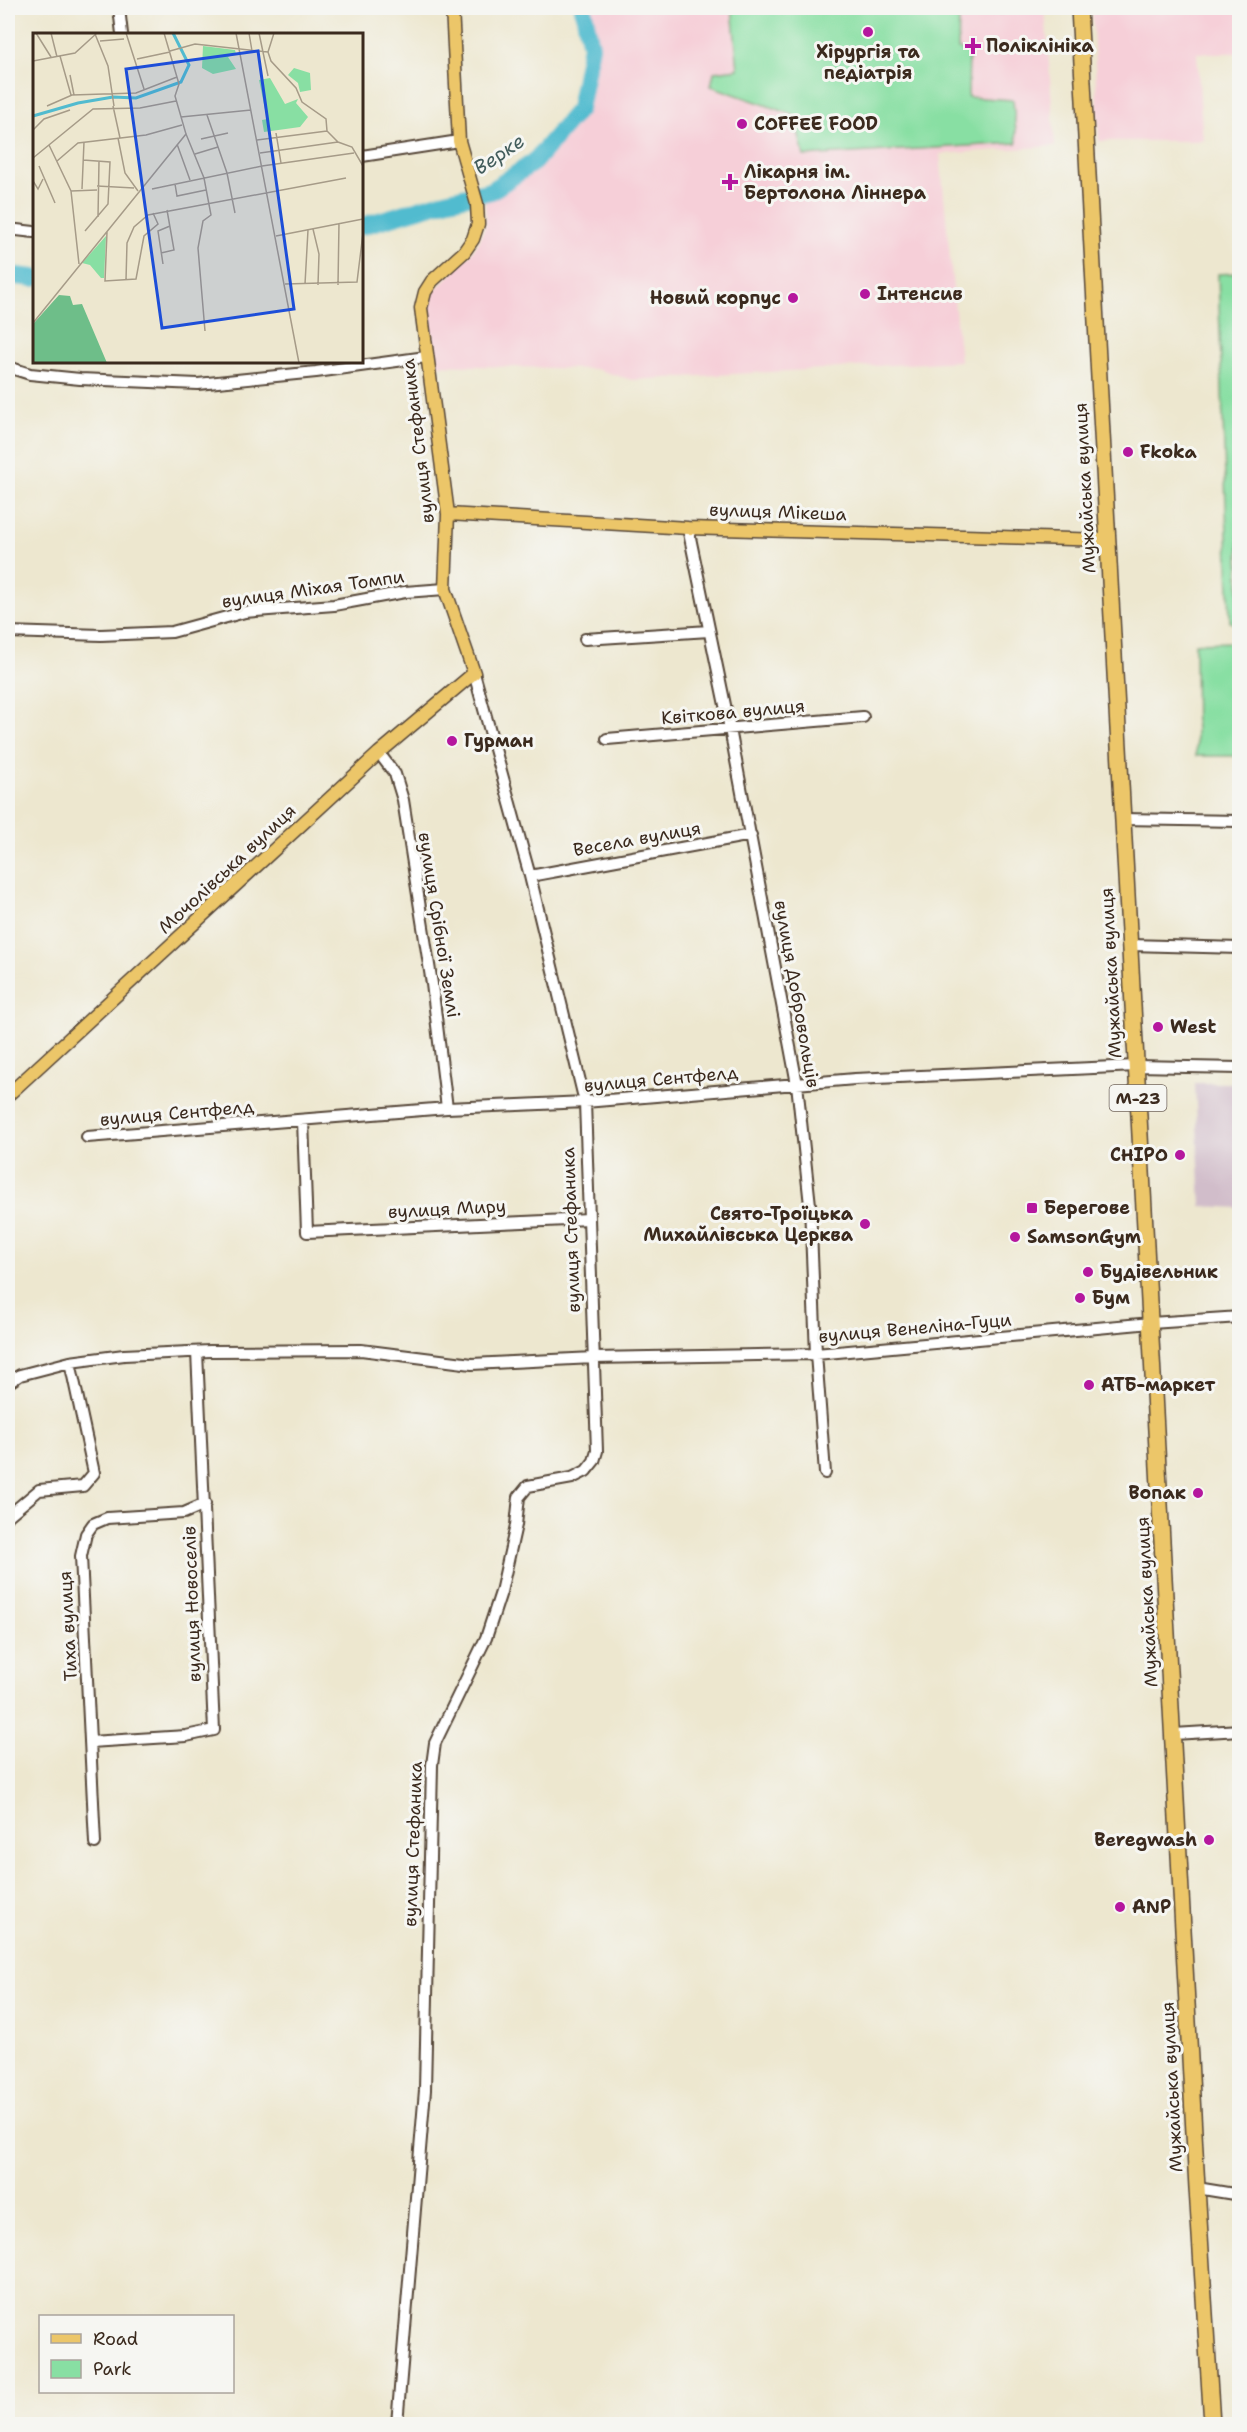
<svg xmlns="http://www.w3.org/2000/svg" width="1247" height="2432" font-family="'Shantell Sans',sans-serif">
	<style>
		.built { fill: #f6cfd8 }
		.industrial { fill: #d1bdca }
		.green { fill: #88dfa3; stroke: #628460; stroke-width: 1.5 }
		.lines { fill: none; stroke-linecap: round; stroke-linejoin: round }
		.river { stroke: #51bbcf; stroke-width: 18 }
		.minor-casing { stroke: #564639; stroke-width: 14 }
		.major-casing { stroke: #564639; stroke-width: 15 }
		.highway-casing { stroke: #564639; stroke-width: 18 }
		.minor { stroke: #fff; stroke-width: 10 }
		.major { stroke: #ecc669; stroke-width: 12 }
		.highway { stroke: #ecc669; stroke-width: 15 }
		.poi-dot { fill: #b5179e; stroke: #f6f6f2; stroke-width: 2 }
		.labels { text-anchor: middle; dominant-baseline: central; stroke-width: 6; stroke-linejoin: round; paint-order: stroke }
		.shield { fill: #f6f6f2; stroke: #73675e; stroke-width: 1.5 }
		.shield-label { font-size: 16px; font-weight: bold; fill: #3b2a1e }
		.poi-label { font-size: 18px; font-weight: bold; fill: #3b2a1e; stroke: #f6f6f2; text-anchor: start }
		.street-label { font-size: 18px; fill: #3b2a1e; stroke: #f6f6f2 }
		.water-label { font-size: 20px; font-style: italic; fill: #435d5c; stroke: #f6f6f2 }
		.inset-river { fill: none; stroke: #51bbcf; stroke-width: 3 }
		.inset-road { fill: none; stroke: #a69b88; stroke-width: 1.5 }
		.view { fill: #1d4ed8; fill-opacity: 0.15; stroke: #1d4ed8; stroke-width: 3 }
		.inset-edge { fill: none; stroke: #3b2a1e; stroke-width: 3 }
	</style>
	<rect width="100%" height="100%" fill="#f6f6f2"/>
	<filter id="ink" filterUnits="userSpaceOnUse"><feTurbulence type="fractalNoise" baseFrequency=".0167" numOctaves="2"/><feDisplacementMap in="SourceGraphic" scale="12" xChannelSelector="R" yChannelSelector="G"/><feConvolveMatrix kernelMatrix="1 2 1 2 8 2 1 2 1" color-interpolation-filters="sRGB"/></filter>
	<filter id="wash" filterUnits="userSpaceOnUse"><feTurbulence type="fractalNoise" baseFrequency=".008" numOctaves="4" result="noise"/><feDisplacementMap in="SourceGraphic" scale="24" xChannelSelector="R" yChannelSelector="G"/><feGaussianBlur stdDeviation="1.35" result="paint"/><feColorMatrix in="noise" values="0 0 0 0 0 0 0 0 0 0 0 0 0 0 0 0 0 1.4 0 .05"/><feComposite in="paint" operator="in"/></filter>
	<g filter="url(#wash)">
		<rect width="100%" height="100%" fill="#ede7cf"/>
		<path class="built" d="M 589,8 L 1045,8 L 1055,146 L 940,154 L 960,361 L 632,380 L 595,369 L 434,365 L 428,309 L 431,294 L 469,256 L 479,242 L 486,223 L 485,200 L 495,197 L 539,168 L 584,114 L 597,49 Z
			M 1092,8 L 1218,8 L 1239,12 L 1239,53 L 1197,53 L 1203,141 L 1099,141 Z"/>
		<path class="industrial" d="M 1195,1083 L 1239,1083 L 1239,1208 L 1201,1206 Z"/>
		<path class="green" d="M 732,8 L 1024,8 L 1003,8 L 1002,13 L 959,15 L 958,49 L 969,52 L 968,97 L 1013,100 L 1017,143 L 804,156 L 794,115 L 711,86 L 714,72 L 738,69 Z
			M 1239,273 L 1239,756 L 1196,756 L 1195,643 L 1237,642 L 1237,625 L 1230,622 L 1218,274 Z"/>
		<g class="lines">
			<path class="river" d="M 362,226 L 449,200 L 491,191 L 534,162 L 579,109 L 591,46 L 583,8
				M 8,275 L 34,278"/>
		</g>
	</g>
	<g filter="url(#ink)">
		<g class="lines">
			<defs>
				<path id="minor" d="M 119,8 L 122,34
					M 362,156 L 459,141
					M 8,229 L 34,232
					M 8,367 L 30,374 L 80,379 L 198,384 L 316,372 L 426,357
					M 688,528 L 730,729 L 797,1084 L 810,1205 L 816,1354 L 825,1473
					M 8,632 L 101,635 L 172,632 L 245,612 L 334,605 L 405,592 L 445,589
					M 585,639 L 709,631
					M 607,739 L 863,717
					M 379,753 L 395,774 L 403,800 L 432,984 L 447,1108
					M 1122,819 L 1240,821
					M 530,876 L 751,835
					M 1130,945 L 1240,948
					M 303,1120 L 307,1232 L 589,1219
					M 87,1137 L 447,1108 L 585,1102 L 855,1079 L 1136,1066 L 1240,1068
					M 8,1383 L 20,1375 L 70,1362 L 124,1355 L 210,1351 L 361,1350 L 472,1364 L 594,1358 L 816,1354 L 1151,1323 L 1240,1317
					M 8,1516 L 39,1490 L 83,1486 L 94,1473 L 70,1362
					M 1174,1734 L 1240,1730
					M 90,1742 L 186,1736 L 214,1730 L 197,1352
					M 95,1843 L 81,1556 L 86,1534 L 93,1524 L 107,1518 L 184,1513 L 205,1504
					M 1197,2188 L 1240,2195
					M 397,2424 L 425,2090 L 432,1765 L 435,1743 L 486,1638 L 501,1592 L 516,1525 L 519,1497 L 528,1486 L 572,1478 L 586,1471 L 594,1461 L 597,1451 L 585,1102 L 530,876 L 474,673"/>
				<path id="major" d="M 448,514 L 688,528 L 1107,540
					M 8,1095 L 379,753 L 474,673 L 445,589 L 448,514 L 421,308 L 425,292 L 432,281 L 464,252 L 473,239 L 478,224 L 477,204 L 459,141 L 452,8"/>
				<path id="highway" d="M 1079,8 L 1197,2188 L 1212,2424"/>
			</defs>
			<use href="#minor" class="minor-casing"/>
			<use href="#major" class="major-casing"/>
			<use href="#highway" class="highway-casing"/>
			<use href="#minor" class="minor"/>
			<use href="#major" class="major"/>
			<use href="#highway" class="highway"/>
		</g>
	</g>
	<g class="poi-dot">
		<circle cx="868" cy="32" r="6"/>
		<path d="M970 37h6v6h6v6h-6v6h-6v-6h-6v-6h6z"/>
		<circle cx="742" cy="124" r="6"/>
		<path d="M727 173h6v6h6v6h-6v6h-6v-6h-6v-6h6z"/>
		<circle cx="865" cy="294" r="6"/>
		<circle cx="793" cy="298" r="6"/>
		<circle cx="1128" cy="452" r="6"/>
		<circle cx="452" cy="741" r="6"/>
		<circle cx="1158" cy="1027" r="6"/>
		<circle cx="1180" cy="1155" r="6"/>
		<rect x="1026" y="1202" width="12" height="12" rx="3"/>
		<circle cx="865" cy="1224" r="6"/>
		<circle cx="1015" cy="1237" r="6"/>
		<circle cx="1088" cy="1272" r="6"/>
		<circle cx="1080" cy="1298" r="6"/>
		<circle cx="1089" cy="1385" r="6"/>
		<circle cx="1198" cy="1493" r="6"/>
		<circle cx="1209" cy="1840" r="6"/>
		<circle cx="1120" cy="1907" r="6"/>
	</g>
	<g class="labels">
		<rect class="shield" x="1109.5" y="1085" width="57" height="26" rx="4.5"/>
		<g class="shield-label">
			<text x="1138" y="1098">М-23</text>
		</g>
		<g class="poi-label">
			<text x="986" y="46">Поліклініка</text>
			<text x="868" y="52" text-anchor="middle">Хірургія та<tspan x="868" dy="21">педіатрія</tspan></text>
			<text x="754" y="124">COFFEE FOOD</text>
			<text x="744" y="172">Лікарня ім.<tspan x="744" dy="21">Бертолона Ліннера</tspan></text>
			<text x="877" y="294">Інтенсив</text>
			<text x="781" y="298" text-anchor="end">Новий корпус</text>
			<text x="1140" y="452">Fkoka</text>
			<text x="464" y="741">Гурман</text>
			<text x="1170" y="1027">West</text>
			<text x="1168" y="1155" text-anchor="end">CHIPO</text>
			<text x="1044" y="1208">Берегове</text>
			<text x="853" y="1214" text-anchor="end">Свято-Троїцька<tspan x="853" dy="21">Михайлівська Церква</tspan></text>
			<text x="1027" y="1237">SamsonGym</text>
			<text x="1100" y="1272">Будівельник</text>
			<text x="1092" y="1298">Бум</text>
			<text x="1101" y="1385">АТБ-маркет</text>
			<text x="1186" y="1493" text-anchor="end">Вопак</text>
			<text x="1197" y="1840" text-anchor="end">Beregwash</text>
			<text x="1132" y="1907">ANP</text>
		</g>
		<g class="street-label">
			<text transform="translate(418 441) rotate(-97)">вулиця Стефаника</text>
			<text transform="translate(1085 488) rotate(-93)">Мужайська вулиця</text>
			<text transform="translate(778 512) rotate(2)">вулиця Мікеша</text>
			<text transform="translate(313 589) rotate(-8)">вулиця Міхая Томпи</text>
			<text transform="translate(733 712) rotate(-5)">Квіткова вулиця</text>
			<text transform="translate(637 839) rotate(-10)">Весела вулиця</text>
			<text transform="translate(227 869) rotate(-43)">Мочолівська вулиця</text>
			<text transform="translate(439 925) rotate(81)">вулиця Срібної Землі</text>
			<text transform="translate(1111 973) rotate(-93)">Мужайська вулиця</text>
			<text transform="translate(797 994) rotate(80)">вулиця Добровольців</text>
			<text transform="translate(661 1079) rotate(-5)">вулиця Сентфелд</text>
			<text transform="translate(177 1113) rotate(-5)">вулиця Сентфелд</text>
			<text transform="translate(447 1209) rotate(-3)">вулиця Миру</text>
			<text transform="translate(571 1230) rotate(-92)">вулиця Стефаника</text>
			<text transform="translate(915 1328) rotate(-5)">вулиця Венеліна-Гуци</text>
			<text transform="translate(1147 1602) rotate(-93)">Мужайська вулиця</text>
			<text transform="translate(192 1604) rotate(-92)">вулиця Новоселів</text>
			<text transform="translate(68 1626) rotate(-93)">Тиха вулиця</text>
			<text transform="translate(413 1844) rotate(-88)">вулиця Стефаника</text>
			<text transform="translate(1172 2087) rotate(-93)">Мужайська вулиця</text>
		</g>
		<g class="water-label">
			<text transform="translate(499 154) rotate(-34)">Верке</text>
		</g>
	</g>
	<g transform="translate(33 33)">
		<rect width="330" height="330" fill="#ede7cf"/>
		<path d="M 170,13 L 202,17 L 203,21 L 195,24 L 203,36 L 180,41 L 169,35 ZM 261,35 L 277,40 L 278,57 L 267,59 L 265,50 L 255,42 ZM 237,45 L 252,71 L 265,66 L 263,70 L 275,84 L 267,94 L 231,99 L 229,87 L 234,86 L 226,47 ZM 73,203 L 71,245 L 68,245 L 57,232 L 49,230 Z" fill="#88dfa3"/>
		<path d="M 26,262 L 37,263 L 40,272 L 49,271 L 74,330 L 0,330 L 0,291 Z" fill="#6ebe89"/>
		<path class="inset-river" d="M 0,83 L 45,70 L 80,64 L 103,65 L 148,49 L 156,32 L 140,0"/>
		<path class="inset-road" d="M 3,0 L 18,24M 18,0 L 24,24M 93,0 L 111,56M 203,0 L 266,330M 216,0 L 219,18M 226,0 L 235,43M 241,0 L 235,19 L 238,28 L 263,55 L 269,69 L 293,86 L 294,98 L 305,109 L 319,114 L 330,133M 62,1 L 75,33 L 81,73M 67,8 L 91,6M 137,18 L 162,11 L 235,19M 27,23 L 38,62M 104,26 L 137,19M 0,28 L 42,20 L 64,0M 37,42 L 41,62M 14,73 L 39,62 L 103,60 L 144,44M 80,73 L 87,105M 174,82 L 194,140 L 202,180M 148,84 L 218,77M 0,97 L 11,86 L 37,77M 243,100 L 248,130M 153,101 L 171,145 L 178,182 L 170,188 L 165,215 L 172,298M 85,105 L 92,140 L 105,158M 168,106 L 195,100M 224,107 L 294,98M 144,111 L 157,147M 16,112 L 38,158 L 46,231M 227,120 L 305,109M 162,121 L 185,114M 0,125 L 60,76 L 107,75 L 143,68M 50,127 L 77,129 L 75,171 L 52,198M 24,128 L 45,110 L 113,102 L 149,92M 6,133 L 22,170M 0,148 L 5,156 L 10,146M 142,151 L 144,163 L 173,157M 64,153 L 101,155M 49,156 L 51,109M 119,156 L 229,133 L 321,120M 38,158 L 64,157M 65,184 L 66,128M 280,196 L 286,221 L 285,252M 74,199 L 72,248 L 103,246 L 111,203 L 125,191 L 120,180M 243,203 L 330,186M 128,220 L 141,217 L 134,177M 130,231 L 125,198 L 137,193M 93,247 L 94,210 L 101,194 L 115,182 L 313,145M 252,251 L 324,249 L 330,200M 272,251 L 275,197M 305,252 L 306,190M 0,290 L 153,101 L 142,63 L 146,51 L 131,0"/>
		<path class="view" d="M 225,18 L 261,276 L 129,295 L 93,36 Z"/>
		<rect width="330" height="330" class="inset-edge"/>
	</g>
	<rect width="1247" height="2432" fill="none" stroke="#f6f6f2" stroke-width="30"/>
	<rect x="39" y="2315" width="195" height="78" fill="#f6f6f2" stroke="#aba49d" stroke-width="1.5"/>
	<rect x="51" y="2334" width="30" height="9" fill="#ecc669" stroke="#aba49d" stroke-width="1.5"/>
	<text x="93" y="2345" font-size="18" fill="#3b2a1e">Road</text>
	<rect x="51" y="2360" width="30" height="18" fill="#88dfa3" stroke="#aba49d" stroke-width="1.5"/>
	<text x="93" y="2375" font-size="18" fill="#3b2a1e">Park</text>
</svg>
